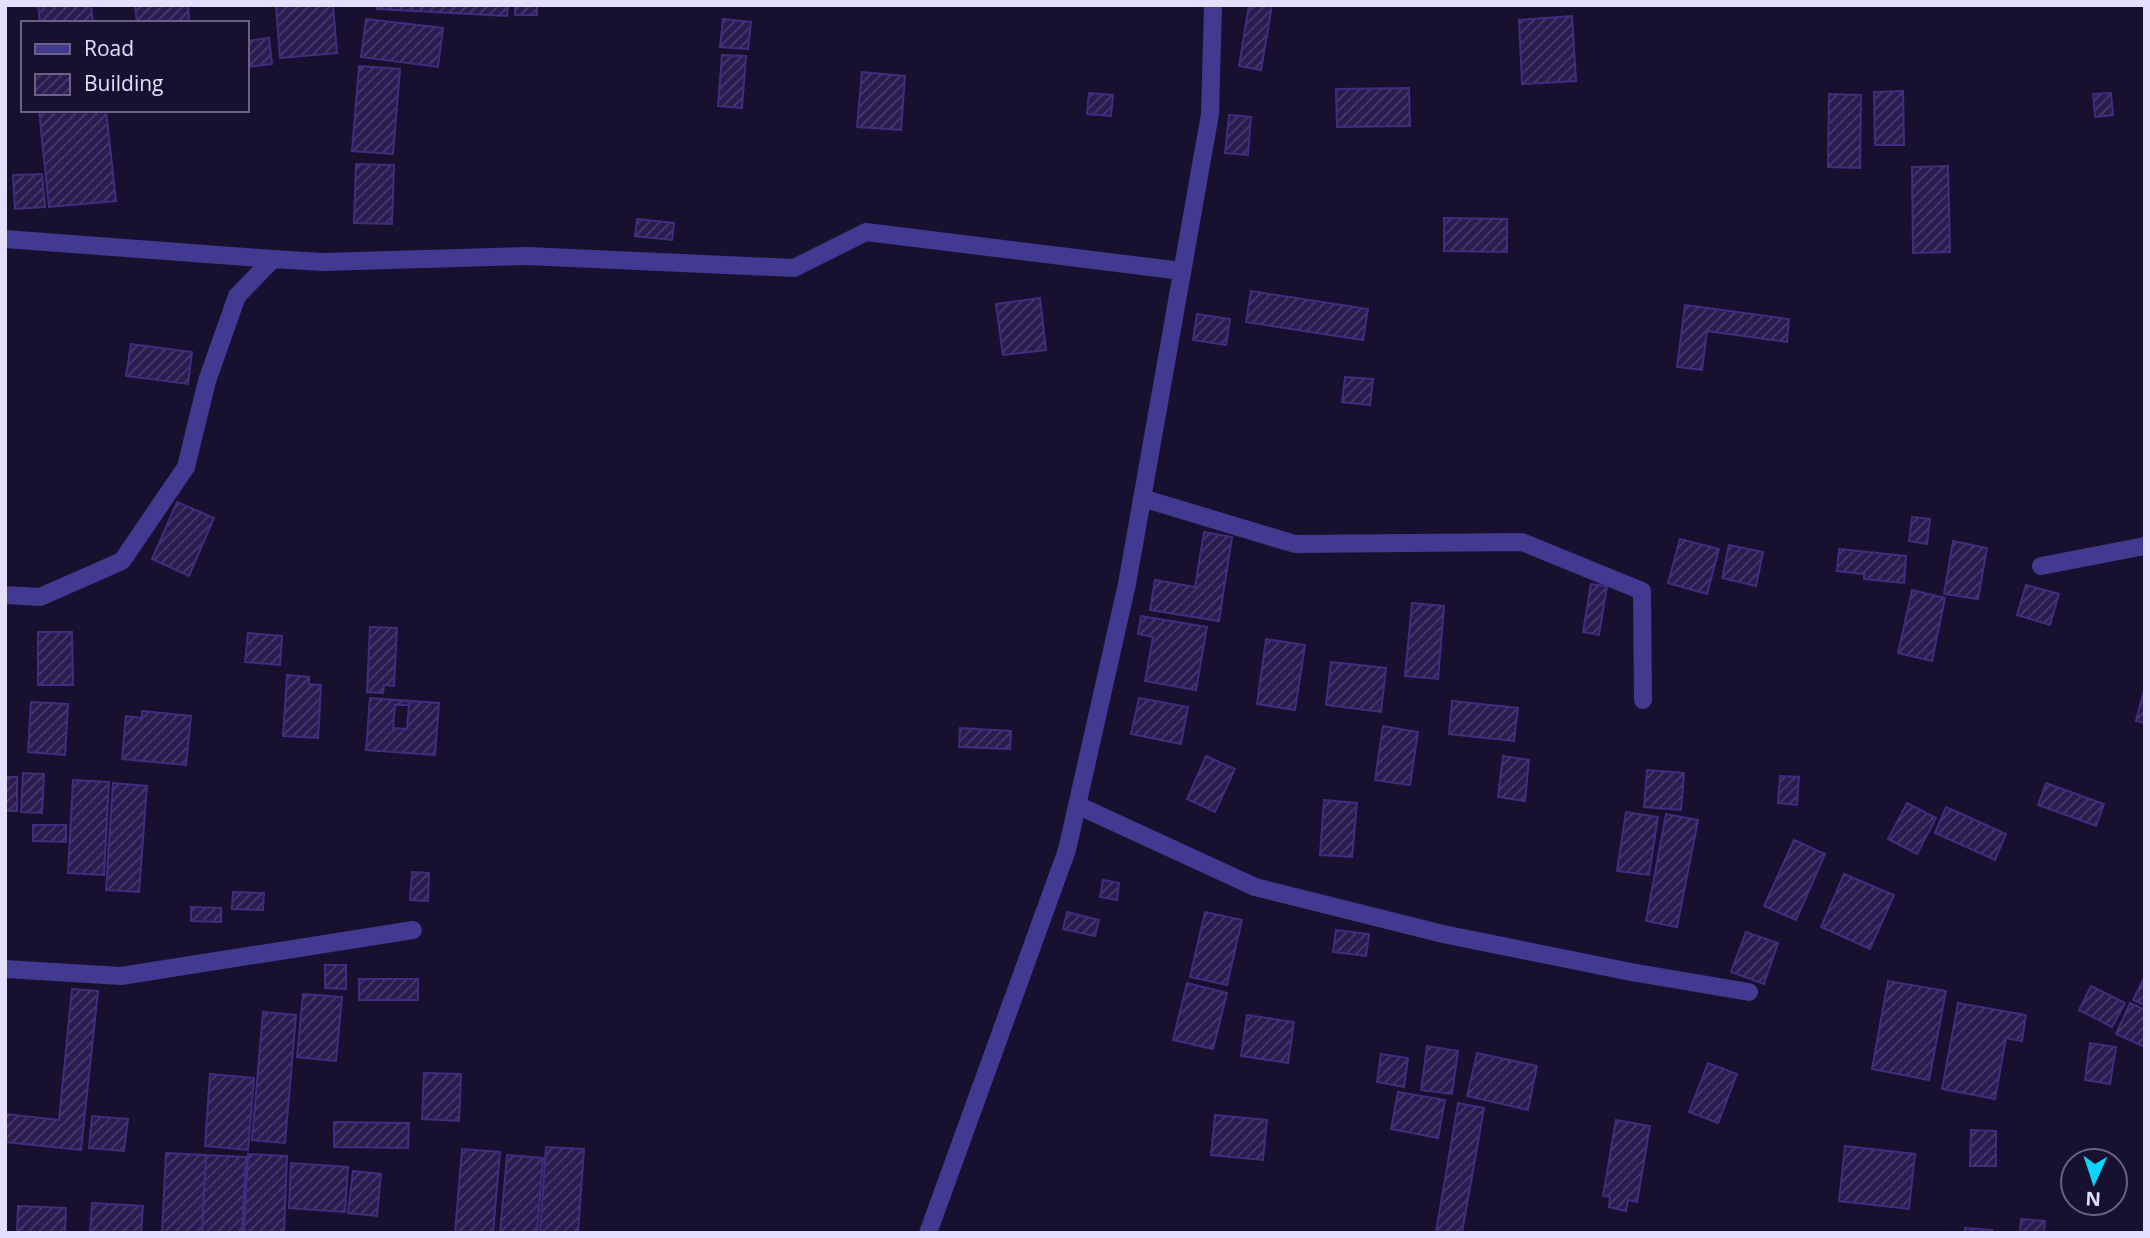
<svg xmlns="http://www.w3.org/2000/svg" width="2150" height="1238" font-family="'Open Sans',sans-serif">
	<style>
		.building { fill: url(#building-hatch); stroke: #422c7f; stroke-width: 2; fill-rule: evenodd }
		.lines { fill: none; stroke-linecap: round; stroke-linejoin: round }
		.street { stroke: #423991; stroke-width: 18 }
	</style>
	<defs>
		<pattern id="building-hatch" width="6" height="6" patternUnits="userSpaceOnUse" patternTransform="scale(1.75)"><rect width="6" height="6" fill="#2a1b51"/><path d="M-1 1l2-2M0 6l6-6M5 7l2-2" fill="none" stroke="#493c6b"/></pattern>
	</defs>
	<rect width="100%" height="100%" fill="#18102f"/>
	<path class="building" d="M 38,5 L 91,5 L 93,23 L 40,23 Z
		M 135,5 L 188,5 L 189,23 L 137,23 Z
		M 276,5 L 333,5 L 337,53 L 280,58 Z
		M 377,5 L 508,5 L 507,16 L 377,9 Z
		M 515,5 L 537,5 L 537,15 L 515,15 Z
		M 1249,5 L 1272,5 L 1261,70 L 1239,66 Z
		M 1572,16 L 1576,81 L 1522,84 L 1519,20 Z
		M 366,19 L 443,28 L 438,67 L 361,57 Z
		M 723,19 L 751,22 L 748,49 L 720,47 Z
		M 269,38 L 272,64 L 247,67 L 247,41 Z
		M 722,55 L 746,56 L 742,108 L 718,106 Z
		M 359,66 L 400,69 L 393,154 L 352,151 Z
		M 862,72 L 905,76 L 901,130 L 857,127 Z
		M 1409,88 L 1410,126 L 1337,127 L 1336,89 Z
		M 1903,91 L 1904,145 L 1875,145 L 1874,92 Z
		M 1089,93 L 1113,95 L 1111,116 L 1087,114 Z
		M 2111,93 L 2113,115 L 2095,117 L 2093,94 Z
		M 1829,94 L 1861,95 L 1860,168 L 1828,167 Z
		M 39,110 L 106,110 L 116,201 L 49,207 Z
		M 1229,115 L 1251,117 L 1248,155 L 1225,153 Z
		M 356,164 L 394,165 L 392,224 L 354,223 Z
		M 1948,166 L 1950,252 L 1913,253 L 1912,167 Z
		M 42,174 L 45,207 L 15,209 L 13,175 Z
		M 1444,218 L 1507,219 L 1507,252 L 1444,251 Z
		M 637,219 L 674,223 L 672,240 L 635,236 Z
		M 1251,291 L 1368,309 L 1363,340 L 1246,322 Z
		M 1040,298 L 1046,350 L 1003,355 L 996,304 Z
		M 1685,305 L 1789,319 L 1787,342 L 1707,331 L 1702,370 L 1677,367 Z
		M 1197,314 L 1230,319 L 1226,345 L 1193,340 Z
		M 131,344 L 192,352 L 188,384 L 126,376 Z
		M 1345,377 L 1373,379 L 1370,405 L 1342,402 Z
		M 177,502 L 214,518 L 189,576 L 152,559 Z
		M 1912,517 L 1930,519 L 1927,544 L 1909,541 Z
		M 1204,532 L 1232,537 L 1219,621 L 1150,610 L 1155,580 L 1195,587 Z
		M 1680,539 L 1719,549 L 1707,594 L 1668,583 Z
		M 1953,541 L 1987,548 L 1978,599 L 1944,594 Z
		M 1729,545 L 1763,552 L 1756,586 L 1722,578 Z
		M 1839,549 L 1906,556 L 1904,583 L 1864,579 L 1864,574 L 1837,571 Z
		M 1591,584 L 1607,586 L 1599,635 L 1583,632 Z
		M 2026,585 L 2059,594 L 2050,625 L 2017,615 Z
		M 1912,590 L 1945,598 L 1932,661 L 1898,653 Z
		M 1412,603 L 1444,606 L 1438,679 L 1405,676 Z
		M 1141,616 L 1207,627 L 1196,690 L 1145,681 L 1153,637 L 1138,634 Z
		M 370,627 L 397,628 L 394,686 L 384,685 L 383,693 L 367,692 Z
		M 38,632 L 72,632 L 73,685 L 38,685 Z
		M 248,633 L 282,636 L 280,665 L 245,662 Z
		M 1266,639 L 1305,645 L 1295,710 L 1257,704 Z
		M 1331,662 L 1386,668 L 1381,712 L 1326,705 Z
		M 287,675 L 309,677 L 309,684 L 321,685 L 318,738 L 283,736 Z
		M 2145,686 L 2145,723 L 2136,721 Z
		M 370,698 L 439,703 L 435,755 L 366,750 ZM 395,705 L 409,705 L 407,729 L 393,728 Z
		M 1139,698 L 1188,707 L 1181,744 L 1131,734 Z
		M 1452,701 L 1518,708 L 1514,741 L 1449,734 Z
		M 31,702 L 68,704 L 65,755 L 28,752 Z
		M 142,711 L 191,716 L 186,765 L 122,759 L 126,716 L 142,718 Z
		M 1383,726 L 1418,732 L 1410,785 L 1375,780 Z
		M 960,728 L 1011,731 L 1010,749 L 959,747 Z
		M 1206,756 L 1235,769 L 1215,812 L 1187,799 Z
		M 1503,756 L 1529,760 L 1525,801 L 1498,797 Z
		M 1647,770 L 1684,773 L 1681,810 L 1644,807 Z
		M 23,773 L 44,774 L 42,813 L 21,812 Z
		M 1780,776 L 1799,777 L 1797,805 L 1778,803 Z
		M 5,777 L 17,777 L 17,811 L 5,811 Z
		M 73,780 L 109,782 L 104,875 L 68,873 Z
		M 113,783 L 147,786 L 139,892 L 106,890 Z
		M 2046,783 L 2104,804 L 2096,826 L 2038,805 Z
		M 1324,800 L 1357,803 L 1352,857 L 1320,855 Z
		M 1907,803 L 1936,818 L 1917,854 L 1888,839 Z
		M 1946,807 L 2006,834 L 1995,860 L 1935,833 Z
		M 1626,812 L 1658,817 L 1649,875 L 1617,871 Z
		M 1666,814 L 1698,820 L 1677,927 L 1646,921 Z
		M 33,825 L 66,825 L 66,842 L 33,841 Z
		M 1794,840 L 1825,854 L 1796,920 L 1764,906 Z
		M 412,872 L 429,873 L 428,901 L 410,900 Z
		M 1844,874 L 1894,895 L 1870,949 L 1821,927 Z
		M 1103,880 L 1119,883 L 1117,900 L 1100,897 Z
		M 233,892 L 264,893 L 263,910 L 232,909 Z
		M 191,907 L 221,908 L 221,922 L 191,921 Z
		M 1067,912 L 1099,920 L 1095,936 L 1063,929 Z
		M 1205,912 L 1242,920 L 1227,985 L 1190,977 Z
		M 1336,930 L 1369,934 L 1366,956 L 1333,952 Z
		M 1746,932 L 1778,943 L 1764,984 L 1731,972 Z
		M 325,965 L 346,965 L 346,989 L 325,988 Z
		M 2145,976 L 2145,1005 L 2133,1000 Z
		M 359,979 L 418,979 L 418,1000 L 359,1000 Z
		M 1888,981 L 1946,991 L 1929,1080 L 1872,1069 Z
		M 1187,983 L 1227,993 L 1213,1049 L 1173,1040 Z
		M 2091,986 L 2125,1003 L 2112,1027 L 2079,1010 Z
		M 72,989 L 98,991 L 81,1150 L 5,1142 L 6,1114 L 59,1120 Z
		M 303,994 L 342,997 L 336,1061 L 297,1057 Z
		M 1958,1003 L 2026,1015 L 2022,1041 L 2006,1038 L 1995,1099 L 1942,1089 Z
		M 2130,1003 L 2145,1010 L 2145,1047 L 2116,1034 Z
		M 263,1012 L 296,1015 L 285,1143 L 252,1140 Z
		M 1247,1015 L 1294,1022 L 1288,1063 L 1241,1056 Z
		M 2090,1043 L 2116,1047 L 2110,1084 L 2085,1080 Z
		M 1427,1046 L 1458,1051 L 1452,1094 L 1421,1090 Z
		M 1477,1053 L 1537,1066 L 1528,1110 L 1467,1096 Z
		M 1381,1054 L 1408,1058 L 1404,1087 L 1377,1082 Z
		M 1708,1063 L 1737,1074 L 1718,1123 L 1689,1112 Z
		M 424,1073 L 461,1074 L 459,1121 L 422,1119 Z
		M 210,1074 L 254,1078 L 248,1150 L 205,1146 Z
		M 1398,1092 L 1445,1100 L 1438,1138 L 1391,1129 Z
		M 1458,1103 L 1484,1108 L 1462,1233 L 1441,1233 L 1436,1232 Z
		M 1215,1115 L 1267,1120 L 1263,1160 L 1211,1155 Z
		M 92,1116 L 128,1119 L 124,1151 L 89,1148 Z
		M 1616,1120 L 1650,1126 L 1637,1202 L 1628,1200 L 1626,1211 L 1609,1207 L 1610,1197 L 1603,1196 Z
		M 334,1122 L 409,1123 L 408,1148 L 334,1147 Z
		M 1971,1130 L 1996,1131 L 1996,1166 L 1970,1166 Z
		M 1845,1146 L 1915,1154 L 1909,1209 L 1839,1201 Z
		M 546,1147 L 584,1149 L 578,1233 L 540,1233 Z
		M 462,1149 L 500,1152 L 493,1233 L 455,1233 Z
		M 166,1153 L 206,1155 L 202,1233 L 162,1233 Z
		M 248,1154 L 287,1156 L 284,1233 L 244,1233 Z
		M 206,1155 L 246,1157 L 242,1233 L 202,1233 Z
		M 507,1155 L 543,1158 L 537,1233 L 500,1233 Z
		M 291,1163 L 348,1167 L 345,1212 L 289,1208 Z
		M 353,1171 L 381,1174 L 377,1216 L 348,1213 Z
		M 92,1203 L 143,1206 L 141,1233 L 90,1233 Z
		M 18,1206 L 66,1208 L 65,1233 L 17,1233 Z
		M 2021,1219 L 2045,1221 L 2044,1233 L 2020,1233 Z
		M 1965,1228 L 1992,1230 L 1992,1233 L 1965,1233 Z"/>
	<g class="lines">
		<path class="street" d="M 5,239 L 273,259
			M 1142,498 L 1295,544 L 1522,542 L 1642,591 L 1643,700
			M 2041,566 L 2145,546
			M 5,595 L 40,597 L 122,561 L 186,467 L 207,381 L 237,296 L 273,259 L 322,262 L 527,256 L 794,268 L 866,232 L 1182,271
			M 1077,805 L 1255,887 L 1443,934 L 1631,972 L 1749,992
			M 5,969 L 121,976 L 413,930
			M 928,1233 L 1067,850 L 1127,584 L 1210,114 L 1213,5"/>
	</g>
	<rect width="2150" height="1238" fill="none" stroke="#e4deff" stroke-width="14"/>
	<rect x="21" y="21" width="228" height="91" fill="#18102f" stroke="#6a6282" stroke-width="2"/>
	<rect x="35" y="44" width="35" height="10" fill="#423991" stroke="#6a6282" stroke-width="2"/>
	<text x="84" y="56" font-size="21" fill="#e4deff">Road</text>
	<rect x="35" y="74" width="35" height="21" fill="url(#building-hatch)" stroke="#6a6282" stroke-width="2"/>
	<text x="84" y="91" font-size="21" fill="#e4deff">Building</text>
	<g transform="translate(2094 1182) rotate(183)"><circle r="33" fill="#18102f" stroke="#6a6282" stroke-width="2"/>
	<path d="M0-5L12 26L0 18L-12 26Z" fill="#0ad6ff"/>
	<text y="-10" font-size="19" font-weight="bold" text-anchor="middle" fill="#e4deff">N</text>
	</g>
</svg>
